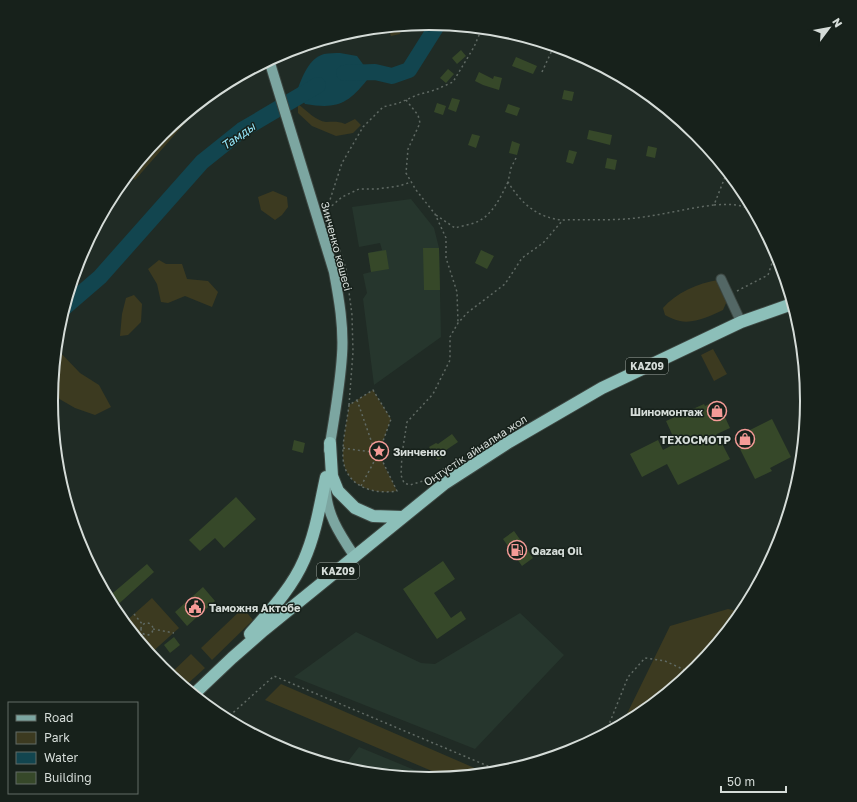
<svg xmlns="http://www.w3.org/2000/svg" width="857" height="802" font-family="'Golos Text',sans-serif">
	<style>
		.built { fill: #26362d }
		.green { fill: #3c3a20 }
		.water { fill: #12454f }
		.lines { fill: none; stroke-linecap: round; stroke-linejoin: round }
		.river { stroke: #12454f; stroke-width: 16 }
		.building { fill: #364829 }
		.minor-casing { stroke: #3d4742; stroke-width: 11 }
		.major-casing { stroke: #3d4742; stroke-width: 12 }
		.highway-casing { stroke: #3d4742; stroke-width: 14 }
		.path { stroke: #606a64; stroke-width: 1.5; stroke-dasharray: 2 3; stroke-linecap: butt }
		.minor { stroke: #536765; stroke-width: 9 }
		.major { stroke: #7ca6a1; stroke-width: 10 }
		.highway { stroke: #8cbfb9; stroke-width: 12 }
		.labels { text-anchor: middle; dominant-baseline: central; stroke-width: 3; stroke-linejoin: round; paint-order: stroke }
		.shield { fill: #17211b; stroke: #9ca49f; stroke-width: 1 }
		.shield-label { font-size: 10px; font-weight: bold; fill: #d5dcd8 }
		.street-label { font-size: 11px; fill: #d5dcd8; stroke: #17211b }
		.poi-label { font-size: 11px; font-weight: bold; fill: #d5dcd8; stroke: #17211b; text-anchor: start }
		.water-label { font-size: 12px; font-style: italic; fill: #94e6fa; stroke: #17211b }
		.rim { fill: none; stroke: #d5dcd8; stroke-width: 2 }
	</style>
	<rect width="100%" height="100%" fill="#202b25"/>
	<path class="built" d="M 411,199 L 434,228 L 439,248 L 441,337 L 374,385 L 363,299 L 367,293 L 363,274 L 371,272 L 368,253 L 382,250 L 380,243 L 359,247 L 352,207 Z
		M 520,613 L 564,655 L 475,749 L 294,677 L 356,632 L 421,663 L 435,664 Z
		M 359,747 L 434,778 L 428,779 L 355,772 L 343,768 Z"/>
	<path class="green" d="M 402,26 L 400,34 L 391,36 L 388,28 L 390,27 Z
		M 212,92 L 135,180 L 130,175 L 130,171 L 161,134 Z
		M 298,104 C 306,110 316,121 326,122 C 333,122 338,121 345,124 L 355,119 L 361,125 L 353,133 L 336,136 L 312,126 L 298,113 Z
		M 273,191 L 287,197 L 288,207 L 282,215 L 275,220 L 261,210 L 258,197 Z
		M 159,260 L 166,264 L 182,264 L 187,279 L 208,281 L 218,292 L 212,307 L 185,296 L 168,303 L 161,302 L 157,284 L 148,269 Z
		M 718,280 L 720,290 L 727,301 L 723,310 C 710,316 694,324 680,321 C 675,320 669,317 665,315 L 663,308 C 676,293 698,283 718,280 Z
		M 134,295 L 142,304 L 141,322 L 128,335 L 120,336 L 122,314 L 126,298 Z
		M 56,348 L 80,373 L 99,385 L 111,407 L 95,415 L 75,408 L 56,397 L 51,398 Z
		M 713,349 L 727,374 L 714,381 L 701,355 Z
		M 373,390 L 391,419 L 382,444 L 386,448 L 386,453 L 381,459 L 397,491 C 373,495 345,486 343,458 C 342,441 347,422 349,405 Z
		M 152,598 L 179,628 L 150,654 L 124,623 Z
		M 243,608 L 253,620 L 212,660 L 201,648 Z
		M 728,609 L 742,612 L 696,668 L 638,715 L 622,724 L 670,626 Z
		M 191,654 L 205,668 L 184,687 L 169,675 Z
		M 281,684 L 486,773 L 446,777 L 265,700 Z"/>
	<path class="water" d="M 340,53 L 357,56 L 365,67 L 367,80 C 347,105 336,109 305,104 L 297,91 C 302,77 309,58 324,54 C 329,53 335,53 340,53 Z"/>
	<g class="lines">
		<path class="river" d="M 344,73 L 375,72 L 392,76 L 409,70 L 438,24
			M 64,308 L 100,277 L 202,162 L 242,130 L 318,85"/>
	</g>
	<path class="building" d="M 461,50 L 466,56 L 457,64 L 452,58 Z
		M 516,57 L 537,66 L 533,74 L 512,66 Z
		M 448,69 L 454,74 L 446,83 L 440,78 Z
		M 479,72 L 493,79 L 494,76 L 502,78 L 499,90 L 483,85 L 475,81 Z
		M 564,90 L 574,92 L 572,101 L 562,99 Z
		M 452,98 L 460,100 L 456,112 L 448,109 Z
		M 437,103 L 446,106 L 443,115 L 434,112 Z
		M 508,104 L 520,108 L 517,116 L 505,112 Z
		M 589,130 L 612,135 L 610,145 L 587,139 Z
		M 472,134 L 480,136 L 476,148 L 468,145 Z
		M 512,141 L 520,144 L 517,155 L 509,153 Z
		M 648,146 L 657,148 L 655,158 L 646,156 Z
		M 569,150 L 577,152 L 573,164 L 566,162 Z
		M 607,158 L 617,160 L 615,170 L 605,168 Z
		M 423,248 L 439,248 L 440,290 L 424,290 Z
		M 386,250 L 389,269 L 371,272 L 368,253 Z
		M 481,250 L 494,256 L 487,269 L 475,263 Z
		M 717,400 L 730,428 L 717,434 L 730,459 L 678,485 L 667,464 L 642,477 L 630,454 L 658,440 L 663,450 L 676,443 L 666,421 L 704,404 L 705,406 Z
		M 772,419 L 791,457 L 770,468 L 772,471 L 755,479 L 736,441 L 740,438 L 737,433 L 745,429 L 746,432 Z
		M 452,434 L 458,442 L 443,452 L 445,455 L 438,460 L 429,447 L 436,443 L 438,444 Z
		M 294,440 L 305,443 L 303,453 L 292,450 Z
		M 236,497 L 256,519 L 224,548 L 215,538 L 200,551 L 189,540 Z
		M 514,531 L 533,558 L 522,566 L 503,539 Z
		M 443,561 L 455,579 L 434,593 L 451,618 L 461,611 L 466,619 L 437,639 L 403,589 Z
		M 147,564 L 154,572 L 113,609 L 107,598 Z
		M 203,587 L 215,601 L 187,626 L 175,612 Z
		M 174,637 L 180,645 L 170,653 L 164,645 Z"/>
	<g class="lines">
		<defs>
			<path id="minor" d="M 721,279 L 741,322"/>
			<path id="major" d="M 269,60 L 334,272 C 339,299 344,327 342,355 C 340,387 334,419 329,450
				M 326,486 C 325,513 341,536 355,557"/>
			<path id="highway" d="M 330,443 L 332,476 L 338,491 L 355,508 L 373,516 L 402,517
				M 250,634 C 270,611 292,588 304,560 C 316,533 320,504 326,477
				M 193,695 L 232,658 L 264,630 L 444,484 L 509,442 L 602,388 L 741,322 L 792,304"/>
		</defs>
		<use href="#minor" class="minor-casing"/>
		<use href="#major" class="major-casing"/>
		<use href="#highway" class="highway-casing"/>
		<path class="path" d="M 542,72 L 554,46
			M 406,100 L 418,115 L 420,123 L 408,149 L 406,173 L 416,190 L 435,214 L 446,238 L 446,258 L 457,292 L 458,323
			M 516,158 L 511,168 L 508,182 C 521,203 537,218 563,220
			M 714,205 C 729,204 743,203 754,213
			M 327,209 L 342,163 L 363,127 L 383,107 L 399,103 L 417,95 L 435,90 L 453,82 L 474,47 L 482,28
			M 436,215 L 455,228 C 461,226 468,225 474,223 C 492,217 500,198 508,182
			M 737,291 L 768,275 L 772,263 L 768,239
			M 357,400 L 373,446
			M 349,405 L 353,352 L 352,315 L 346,269 L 327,210 L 342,197 L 359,189 L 377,189 L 399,186 L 411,182
			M370 451a8 8 0 1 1 16 0a8 8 0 1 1-16 0Z
			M 343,448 L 371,452
			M 381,458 L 397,491 C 373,495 345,486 343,458 C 342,441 347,422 349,405 L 373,390 L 391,419 L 382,444
			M 448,466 L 426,480 L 410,485 L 404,483 L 401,475 L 402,454 L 407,422 L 433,394 L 450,360 L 450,337 L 458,323 L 467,313 L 505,284 L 522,258 L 543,243 L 563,220 C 587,219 612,221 636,218 C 662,215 688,208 714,205 L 727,172
			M 361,486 L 376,458
			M 134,614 L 143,625
			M141 629a6 6 0 1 1 12 0a6 6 0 1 1-12 0Z
			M 153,629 L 174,633
			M 137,639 L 143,634
			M 226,719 L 274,676 L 502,772
			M 606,732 L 628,677 L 645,658 L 665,661 L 687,671 L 694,670"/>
		<use href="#minor" class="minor"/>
		<use href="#major" class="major"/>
		<use href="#highway" class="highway"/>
	</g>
	<defs>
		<symbol id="shop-ring" viewBox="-11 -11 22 22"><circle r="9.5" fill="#17211b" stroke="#f59b97" stroke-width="1.5"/><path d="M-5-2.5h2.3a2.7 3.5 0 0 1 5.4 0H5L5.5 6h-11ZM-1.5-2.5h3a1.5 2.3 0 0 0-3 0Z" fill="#f59b97"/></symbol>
		<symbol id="sight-ring" viewBox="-11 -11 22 22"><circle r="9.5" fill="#17211b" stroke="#f59b97" stroke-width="1.5"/><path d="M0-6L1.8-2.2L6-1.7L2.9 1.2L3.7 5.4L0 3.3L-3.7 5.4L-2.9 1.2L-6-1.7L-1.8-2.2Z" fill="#f59b97"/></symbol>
		<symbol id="fuel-ring" viewBox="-11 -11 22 22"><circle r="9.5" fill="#17211b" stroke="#f59b97" stroke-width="1.5"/><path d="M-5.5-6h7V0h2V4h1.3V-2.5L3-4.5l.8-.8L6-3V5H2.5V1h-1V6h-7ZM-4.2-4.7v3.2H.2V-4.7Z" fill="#f59b97"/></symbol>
		<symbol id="civic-ring" viewBox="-11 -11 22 22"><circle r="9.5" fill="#17211b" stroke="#f59b97" stroke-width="1.5"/><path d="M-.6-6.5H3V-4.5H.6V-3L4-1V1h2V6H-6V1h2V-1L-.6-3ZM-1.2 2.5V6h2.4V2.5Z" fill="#f59b97"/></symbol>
	</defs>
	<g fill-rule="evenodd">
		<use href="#shop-ring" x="706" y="400" width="22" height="22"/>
		<use href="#shop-ring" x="734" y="428" width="22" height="22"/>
		<use href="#sight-ring" x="368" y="440" width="22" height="22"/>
		<use href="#fuel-ring" x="506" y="539" width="22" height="22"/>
		<use href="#civic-ring" x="184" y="596" width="22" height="22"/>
	</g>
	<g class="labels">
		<g class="shield">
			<rect x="626" y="358" width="42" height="16" rx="3"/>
			<rect x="317" y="563" width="42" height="16" rx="3"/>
		</g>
		<g class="shield-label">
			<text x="647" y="366">KAZ09</text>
			<text x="338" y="571">KAZ09</text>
		</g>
		<g class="street-label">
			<text transform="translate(337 246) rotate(75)">Зинченко көшесі</text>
			<text transform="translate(475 450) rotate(-33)">Оңтүстік айналма жол</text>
		</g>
		<g class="poi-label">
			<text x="703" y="411" text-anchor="end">Шиномонтаж</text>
			<text x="731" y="439" text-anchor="end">ТЕХОСМОТР</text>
			<text x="393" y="451">Зинченко</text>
			<text x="531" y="550">Qazaq Oil</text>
			<text x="209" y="607">Таможня Актобе</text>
		</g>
		<g class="water-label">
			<text transform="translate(238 136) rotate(-35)">Тамды</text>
		</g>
	</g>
	<path d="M0 0H857V802H0ZM58 401a371 371 0 1 1 742 0a371 371 0 1 1-742 0Z" fill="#17211b" fill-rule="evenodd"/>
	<path class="rim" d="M58 401a371 371 0 1 1 742 0a371 371 0 1 1-742 0Z"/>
	<rect x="8" y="702" width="130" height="92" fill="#17211b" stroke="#636c67"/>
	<rect x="16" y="715" width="20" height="6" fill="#7ca6a1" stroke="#636c67"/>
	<text x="44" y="722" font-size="12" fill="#d5dcd8">Road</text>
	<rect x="16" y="732" width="20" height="12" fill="#3c3a20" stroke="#636c67"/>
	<text x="44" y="742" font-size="12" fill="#d5dcd8">Park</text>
	<rect x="16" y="752" width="20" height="12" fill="#12454f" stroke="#636c67"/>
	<text x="44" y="762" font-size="12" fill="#d5dcd8">Water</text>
	<rect x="16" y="772" width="20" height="12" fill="#364829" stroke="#636c67"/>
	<text x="44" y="782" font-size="12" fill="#d5dcd8">Building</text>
	<g transform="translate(829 28) rotate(58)" stroke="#17211b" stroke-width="3" paint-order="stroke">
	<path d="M0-3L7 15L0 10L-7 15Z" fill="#d5dcd8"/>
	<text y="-6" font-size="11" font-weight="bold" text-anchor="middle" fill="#d5dcd8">N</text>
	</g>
	<path d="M721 786v6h65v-6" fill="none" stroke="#d5dcd8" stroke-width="2"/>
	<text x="727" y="786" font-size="12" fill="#d5dcd8" stroke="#17211b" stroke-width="3" paint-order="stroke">50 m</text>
</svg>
